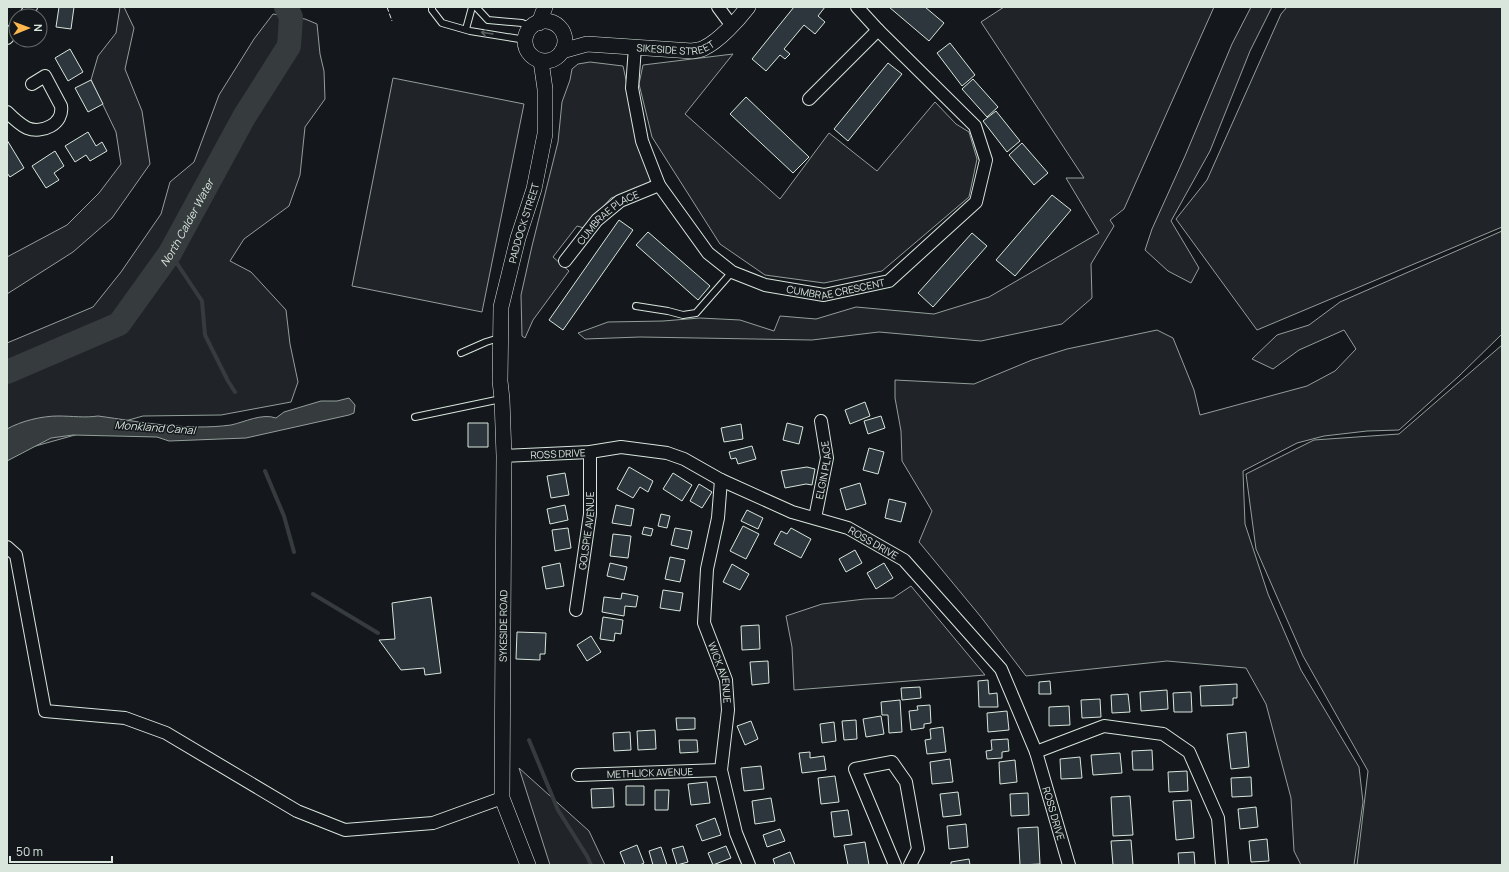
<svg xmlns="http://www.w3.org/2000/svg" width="1509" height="872" font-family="Manrope,sans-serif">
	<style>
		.green { fill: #202428; stroke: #939e99 }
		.water { fill: #363b3e; stroke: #939e99 }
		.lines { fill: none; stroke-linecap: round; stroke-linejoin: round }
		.stream { stroke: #363b3e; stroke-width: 4 }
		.river { stroke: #363b3e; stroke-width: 24 }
		.building { fill: #2c363c; stroke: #d8e6dc }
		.service-casing { stroke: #d8e6dc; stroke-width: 8 }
		.minor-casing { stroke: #d8e6dc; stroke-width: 14 }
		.tertiary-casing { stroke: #d8e6dc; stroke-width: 16 }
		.service { stroke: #14181c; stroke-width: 6 }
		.minor { stroke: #14181c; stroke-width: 12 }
		.tertiary { stroke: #14181c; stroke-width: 15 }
		.fence { stroke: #d8e6dc; stroke-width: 1; stroke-dasharray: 5 2; stroke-linecap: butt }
		.oneway { stroke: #59605f }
		.labels { text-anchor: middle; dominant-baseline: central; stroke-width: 3; stroke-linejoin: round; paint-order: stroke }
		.street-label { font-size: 10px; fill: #d8e6dc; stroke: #14181c }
		.water-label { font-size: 11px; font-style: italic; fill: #d8e6dc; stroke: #14181c }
	</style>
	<rect width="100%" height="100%" fill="#14181c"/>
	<path class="green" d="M 120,7 L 124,7 L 134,28 L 125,69 L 142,111 L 150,164 L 112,218 L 73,252 L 7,294 L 7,257 L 67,225 L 99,193 L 121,164 L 116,132 L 91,80 L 98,56 L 116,33 Z
		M 1004,7 L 1214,7 L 1124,209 L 1110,220 L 1114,226 L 1091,264 L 1092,298 L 1062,324 L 981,341 L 879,332 L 812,340 L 640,337 L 585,339 L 578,333 L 608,322 L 663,321 L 700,318 L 740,320 L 774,331 L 780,316 L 816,319 L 856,307 L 934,314 L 989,297 L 1099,233 L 1066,178 L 1084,178 L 981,22 Z
		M 1251,7 L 1272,7 L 1250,51 L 1210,151 L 1171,221 L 1199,268 L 1191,283 L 1168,271 L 1145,250 L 1152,229 L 1185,156 L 1232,44 Z
		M 1287,7 L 1502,7 L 1502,227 L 1257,330 L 1176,219 L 1207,180 L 1281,14 Z
		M 273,14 L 305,19 L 317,24 L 320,54 L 324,71 L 325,99 L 305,127 L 300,175 L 289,206 L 244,239 L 230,261 L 251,272 L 286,310 L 290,344 L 298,382 L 291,402 L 221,415 L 143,416 L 7,454 L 7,343 L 93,307 L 121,272 L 161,214 L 170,182 L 194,162 L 219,95 L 254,39 Z
		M 733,54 L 685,114 L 780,199 L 829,133 L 877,171 L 935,102 L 956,124 L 969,132 L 977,159 L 969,197 L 882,271 L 824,283 L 765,275 L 720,244 L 652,137 L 639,84 L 643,65 Z
		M 590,62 L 623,66 L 628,89 L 652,175 L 649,184 L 611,198 L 584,228 L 577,226 L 553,257 L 569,271 L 533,320 L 525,338 L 522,336 L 521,295 L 532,246 L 558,142 L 562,102 L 570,80 L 572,69 L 578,64 Z
		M 393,78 L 524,104 L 482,312 L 352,286 Z
		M 1502,231 L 1502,334 L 1459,376 L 1399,430 L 1367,431 L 1324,436 L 1297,443 L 1243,471 L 1245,524 L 1268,594 L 1301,670 L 1359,767 L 1363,802 L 1354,865 L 1301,865 L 1294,851 L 1291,798 L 1266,704 L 1246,668 L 1167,661 L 1026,676 L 981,617 L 919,542 L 932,511 L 902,461 L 901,431 L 895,398 L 895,380 L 974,384 L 1032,360 L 1067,349 L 1157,330 L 1173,338 L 1194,390 L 1200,415 L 1307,386 L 1335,371 L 1356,349 L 1344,330 L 1299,350 L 1273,369 L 1252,359 L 1277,335 L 1309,325 L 1340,302 Z
		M 1502,345 L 1502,865 L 1357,865 L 1368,771 L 1303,656 L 1256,549 L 1246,474 L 1314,440 L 1399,434 Z
		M 911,586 L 985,675 L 794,690 L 792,647 L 786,616 L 822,604 L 865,599 L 893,598 Z
		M 519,768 L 589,831 L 605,865 L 550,865 Z"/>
	<path class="water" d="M 349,398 L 355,405 L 354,413 L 349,415 L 246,438 L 169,441 L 157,437 L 73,435 L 51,438 L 7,461 L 7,429 C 21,421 42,416 58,416 C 72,416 85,418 98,416 C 142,422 186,431 231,425 C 245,422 262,413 276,418 L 284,412 L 321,401 L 337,401 Z"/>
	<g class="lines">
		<path class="stream" d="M 170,253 L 202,301 L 205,335 L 228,381 L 235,392
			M 265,471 L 284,516 L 294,552
			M 313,594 L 378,633
			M 529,740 L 558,810 L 587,856 L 591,865"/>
		<path class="river" id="s1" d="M 7,372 L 119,324 L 170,253 L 244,117 L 289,46 L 291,17 L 286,7"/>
	</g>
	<path class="building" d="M 59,7 L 74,7 L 71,29 L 56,27 Z
		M 794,7 L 825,7 L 818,16 L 825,22 L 815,34 L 804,25 L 784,49 L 790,54 L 785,59 L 780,55 L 766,71 L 752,59 Z
		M 889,7 L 925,7 L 944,23 L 929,41 Z
		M 950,43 L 975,75 L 962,86 L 937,53 Z
		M 70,49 L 83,72 L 68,81 L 55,58 Z
		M 888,63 L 902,74 L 848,141 L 834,129 Z
		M 973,79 L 998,107 L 987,117 L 962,89 Z
		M 91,80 L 103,104 L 88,112 L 75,88 Z
		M 746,97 L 809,157 L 793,173 L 730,114 Z
		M 996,111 L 1020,141 L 1007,152 L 983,121 Z
		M 88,132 L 96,146 L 102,142 L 107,151 L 90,161 L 86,155 L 75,162 L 65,146 Z
		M 7,140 L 24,168 L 10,177 L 7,173 Z
		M 1022,143 L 1048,173 L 1034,185 L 1009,155 Z
		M 55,151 L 64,166 L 54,173 L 59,180 L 46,188 L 32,166 Z
		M 1052,195 L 1071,210 L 1015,276 L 996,260 Z
		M 619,220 L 633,230 L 563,330 L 549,320 Z
		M 648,232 L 710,286 L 698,300 L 636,245 Z
		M 972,233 L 987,246 L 933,307 L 918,293 Z
		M 865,402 L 870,416 L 850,424 L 845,410 Z
		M 881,416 L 885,428 L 868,434 L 864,421 Z
		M 468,423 L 488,423 L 488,447 L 468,447 Z
		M 787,423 L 803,427 L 799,444 L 783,440 Z
		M 741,424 L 743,439 L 724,442 L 721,428 Z
		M 752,446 L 756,459 L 738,464 L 736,458 L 731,459 L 729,452 Z
		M 869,448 L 884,452 L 878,474 L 863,470 Z
		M 629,467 L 653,481 L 648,492 L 640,487 L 633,498 L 617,489 Z
		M 807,467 L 815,469 L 812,485 L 806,484 L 785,488 L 781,471 Z
		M 565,473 L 569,495 L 551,498 L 547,476 Z
		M 673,473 L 692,485 L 682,501 L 663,489 Z
		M 860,483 L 866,504 L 846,510 L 840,489 Z
		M 699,484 L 712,492 L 702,508 L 690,501 Z
		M 889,499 L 906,503 L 901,522 L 885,518 Z
		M 565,505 L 568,520 L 550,524 L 547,509 Z
		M 616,505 L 634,509 L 631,526 L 612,523 Z
		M 747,510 L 763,518 L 758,529 L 741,521 Z
		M 661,514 L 670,516 L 667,528 L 658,526 Z
		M 743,526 L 759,534 L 746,559 L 730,551 Z
		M 644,527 L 653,529 L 651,536 L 642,534 Z
		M 568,528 L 571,548 L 555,551 L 552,530 Z
		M 675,528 L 692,531 L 688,549 L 671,545 Z
		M 791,528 L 811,539 L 801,558 L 774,544 L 781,531 L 787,534 Z
		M 613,534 L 631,536 L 628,558 L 610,556 Z
		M 855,550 L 862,563 L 846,572 L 839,559 Z
		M 670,557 L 685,560 L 680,582 L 665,579 Z
		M 560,563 L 564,586 L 546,589 L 542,567 Z
		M 610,563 L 627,567 L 624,580 L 607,576 Z
		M 884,563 L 893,578 L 876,589 L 867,573 Z
		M 732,564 L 749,574 L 740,590 L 723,582 Z
		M 663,590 L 683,593 L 680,611 L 660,608 Z
		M 622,593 L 638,596 L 636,607 L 625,606 L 624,616 L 602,612 L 604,597 L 621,599 Z
		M 431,597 L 441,673 L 425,675 L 424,668 L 401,670 L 379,640 L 395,639 L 392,603 Z
		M 603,617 L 623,620 L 621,634 L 615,633 L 614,641 L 600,639 Z
		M 759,625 L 760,649 L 742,650 L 741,626 Z
		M 517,632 L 546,633 L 545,654 L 540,654 L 540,660 L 516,659 Z
		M 591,636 L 601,652 L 587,661 L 577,645 Z
		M 768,661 L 769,683 L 752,685 L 750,662 Z
		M 988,680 L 989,694 L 997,693 L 998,707 L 979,707 L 978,681 Z
		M 1050,681 L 1051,694 L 1039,694 L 1039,682 Z
		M 1237,684 L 1237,698 L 1233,698 L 1233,705 L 1201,706 L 1200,686 Z
		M 920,687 L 921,698 L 902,700 L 901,688 Z
		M 1167,690 L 1168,709 L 1141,711 L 1140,692 Z
		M 1191,692 L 1192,712 L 1174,712 L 1173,693 Z
		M 1128,694 L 1130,712 L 1112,713 L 1111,695 Z
		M 1100,699 L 1101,717 L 1082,718 L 1081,700 Z
		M 900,700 L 902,732 L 889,733 L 888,715 L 882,715 L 881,702 Z
		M 930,705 L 931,723 L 924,724 L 924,728 L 911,730 L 909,711 L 918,710 L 917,706 Z
		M 1069,706 L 1070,725 L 1049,726 L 1049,707 Z
		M 1007,711 L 1009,730 L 988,732 L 987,713 Z
		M 881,716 L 884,734 L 866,737 L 863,719 Z
		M 676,718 L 695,718 L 695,729 L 677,730 Z
		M 856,720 L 857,739 L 844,740 L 842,721 Z
		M 751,721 L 758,739 L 745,745 L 737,726 Z
		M 834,722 L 836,741 L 822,743 L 820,724 Z
		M 943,727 L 946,752 L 927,754 L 925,740 L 931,739 L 930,729 Z
		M 655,730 L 656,749 L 638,750 L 637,731 Z
		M 630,732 L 631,750 L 614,751 L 613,733 Z
		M 1246,732 L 1249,767 L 1231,769 L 1227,734 Z
		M 1008,739 L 1009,751 L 1002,752 L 1002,758 L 987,759 L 986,751 L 992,750 L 991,740 Z
		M 679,740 L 697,740 L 698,752 L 680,753 Z
		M 1152,750 L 1153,770 L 1133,770 L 1132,751 Z
		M 810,752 L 810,758 L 824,756 L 826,770 L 802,773 L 799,753 Z
		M 1120,753 L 1122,773 L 1093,775 L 1091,755 Z
		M 1080,757 L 1082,778 L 1061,779 L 1060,759 Z
		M 950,759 L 953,782 L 932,784 L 930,762 Z
		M 1015,760 L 1017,782 L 1000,784 L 999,762 Z
		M 761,766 L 764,789 L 744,791 L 741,768 Z
		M 1187,771 L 1188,791 L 1169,792 L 1168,772 Z
		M 835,776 L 839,802 L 821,804 L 818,778 Z
		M 1251,777 L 1252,796 L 1232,797 L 1231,778 Z
		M 707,782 L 710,803 L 691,805 L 688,784 Z
		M 626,786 L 644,786 L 644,805 L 626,805 Z
		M 613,788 L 614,807 L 592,808 L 591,789 Z
		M 655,790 L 669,790 L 668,810 L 655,810 Z
		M 958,792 L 961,815 L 943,817 L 940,794 Z
		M 1028,793 L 1029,815 L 1011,816 L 1010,794 Z
		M 1130,796 L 1133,835 L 1113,836 L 1111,797 Z
		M 771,798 L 775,821 L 755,824 L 752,801 Z
		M 1191,800 L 1194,838 L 1176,840 L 1173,801 Z
		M 1256,807 L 1258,827 L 1240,829 L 1238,809 Z
		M 848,810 L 852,835 L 834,837 L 831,812 Z
		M 715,818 L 721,835 L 702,841 L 696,825 Z
		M 966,824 L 968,847 L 949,849 L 947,826 Z
		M 1038,827 L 1040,864 L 1020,865 L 1018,828 Z
		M 780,829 L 785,841 L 767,847 L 763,835 Z
		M 1267,839 L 1269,861 L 1251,862 L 1249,841 Z
		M 1131,840 L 1133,865 L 1113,865 L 1111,841 Z
		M 865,842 L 869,865 L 848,865 L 844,845 Z
		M 637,845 L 644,863 L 640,865 L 625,865 L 620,852 Z
		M 683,846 L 688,862 L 677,865 L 672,849 Z
		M 726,846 L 731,858 L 713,865 L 708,853 Z
		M 661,847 L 667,865 L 653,865 L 649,851 Z
		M 790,852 L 795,865 L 775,865 L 773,859 Z
		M 1194,852 L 1195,865 L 1179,865 L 1178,853 Z
		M 969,859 L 970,865 L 951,865 L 951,862 Z"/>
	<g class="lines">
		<defs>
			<path id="service" d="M 432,7 L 432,10 L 442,23 L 470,31 L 526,40
				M 476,7 L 488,20 L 522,23 L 531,27
				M 466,29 L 472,7
				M 636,306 L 668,311 L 683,315 L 696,313 L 732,272
				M 461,353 L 486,342 L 499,338
				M 415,417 L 501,399"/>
			<g id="minor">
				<path d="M 718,7 L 732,26"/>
				<path d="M 25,16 L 31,7"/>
				<path d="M 7,38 L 16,27"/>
				<path id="s2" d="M 635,47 L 632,88 L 642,141 L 659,185 L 708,253 L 732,272 L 765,285 L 824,295 L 889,281 L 976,202 L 986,160 L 975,126 L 878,30 L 857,7"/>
				<path d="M 809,99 L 878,30"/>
				<path d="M 7,112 C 13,118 19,124 27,128 C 42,134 64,124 61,106 L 45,76 L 32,84"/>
				<path id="s3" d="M 565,261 L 597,220 L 620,201 L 659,185"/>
				<path id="s4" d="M 504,456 L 590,452 L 621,447 L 667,453 L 684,459 L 721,480 L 792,512 L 848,528 L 904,560 L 1001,669 L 1036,752 L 1069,865"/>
				<path id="s5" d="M 721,480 L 718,518 L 707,569 L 704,623 L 726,680 L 728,710 L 721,770 L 736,833 L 749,865"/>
				<path id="s6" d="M 815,518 L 827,458 L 821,421"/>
				<path d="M 7,547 L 16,555 L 45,711 L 125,718 L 166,733 L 297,811 L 345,830 L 433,823 L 502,798"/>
				<path id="s7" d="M 576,610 L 590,514 L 590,452"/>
				<path d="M 1036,752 L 1104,726 L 1163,734 L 1189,752 L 1218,818 L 1222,865"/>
				<path id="s8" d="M 578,775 L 721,770"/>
				<path d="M 895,865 L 855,769 L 892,762 L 906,782 L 918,849 L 910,865"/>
			</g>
			<g id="tertiary">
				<circle cx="545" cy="41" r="20"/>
				<path d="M 539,23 L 545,7"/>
				<path id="s9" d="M 562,51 L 587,44 L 692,51 C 696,50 701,50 704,48 C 719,41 738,20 748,7"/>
				<path id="s10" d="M 528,865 L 502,798 L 504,456 L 502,399 L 500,381 L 501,307 L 518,238 L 534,189 L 545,134 L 545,89 L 541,61"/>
			</g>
		</defs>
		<use href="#service" class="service-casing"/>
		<use href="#minor" class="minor-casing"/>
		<use href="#tertiary" class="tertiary-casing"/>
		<use href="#service" class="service"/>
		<use href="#minor" class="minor"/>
		<use href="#tertiary" class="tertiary"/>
		<path class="fence" d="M 387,7 L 392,21"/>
	</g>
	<defs><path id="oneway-shaft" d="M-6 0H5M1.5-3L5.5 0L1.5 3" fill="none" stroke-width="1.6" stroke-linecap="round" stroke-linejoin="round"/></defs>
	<use class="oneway" href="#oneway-shaft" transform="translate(487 33) rotate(-171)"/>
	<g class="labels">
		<g class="street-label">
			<text stroke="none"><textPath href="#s9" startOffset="115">SIKESIDE STREET</textPath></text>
			<text stroke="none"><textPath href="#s3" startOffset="62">CUMBRAE PLACE</textPath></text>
			<text stroke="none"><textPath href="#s10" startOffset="650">PADDOCK STREET</textPath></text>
			<text stroke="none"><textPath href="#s2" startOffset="364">CUMBRAE CRESCENT</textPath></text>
			<text stroke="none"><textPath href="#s4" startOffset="54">ROSS DRIVE</textPath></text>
			<text stroke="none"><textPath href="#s6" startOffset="49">ELGIN PLACE</textPath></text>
			<text stroke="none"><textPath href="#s7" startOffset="80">GOLSPIE AVENUE</textPath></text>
			<text stroke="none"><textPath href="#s4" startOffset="390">ROSS DRIVE</textPath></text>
			<text stroke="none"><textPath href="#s10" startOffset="244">SYKESIDE ROAD</textPath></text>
			<text stroke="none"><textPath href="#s5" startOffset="197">WICK AVENUE</textPath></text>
			<text stroke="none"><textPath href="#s8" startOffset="72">METHLICK AVENUE</textPath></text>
			<text stroke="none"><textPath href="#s4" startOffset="725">ROSS DRIVE</textPath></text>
		</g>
		<g class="water-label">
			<text stroke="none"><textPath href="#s1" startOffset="244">North Calder Water</textPath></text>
			<text transform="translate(155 427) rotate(4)">Monkland Canal</text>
		</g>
	</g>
	<rect width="1509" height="872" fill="none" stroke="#d8e6dc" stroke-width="16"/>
	<g transform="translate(28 28) rotate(89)"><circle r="19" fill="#14181c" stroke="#626a69"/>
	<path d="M0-3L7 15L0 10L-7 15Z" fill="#ffb74d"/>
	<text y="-6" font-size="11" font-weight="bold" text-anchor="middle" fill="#d8e6dc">N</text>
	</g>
	<path d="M10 856v6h102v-6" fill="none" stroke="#d8e6dc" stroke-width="2"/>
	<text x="16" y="856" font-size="12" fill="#d8e6dc" stroke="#14181c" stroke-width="3" paint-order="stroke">50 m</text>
</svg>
